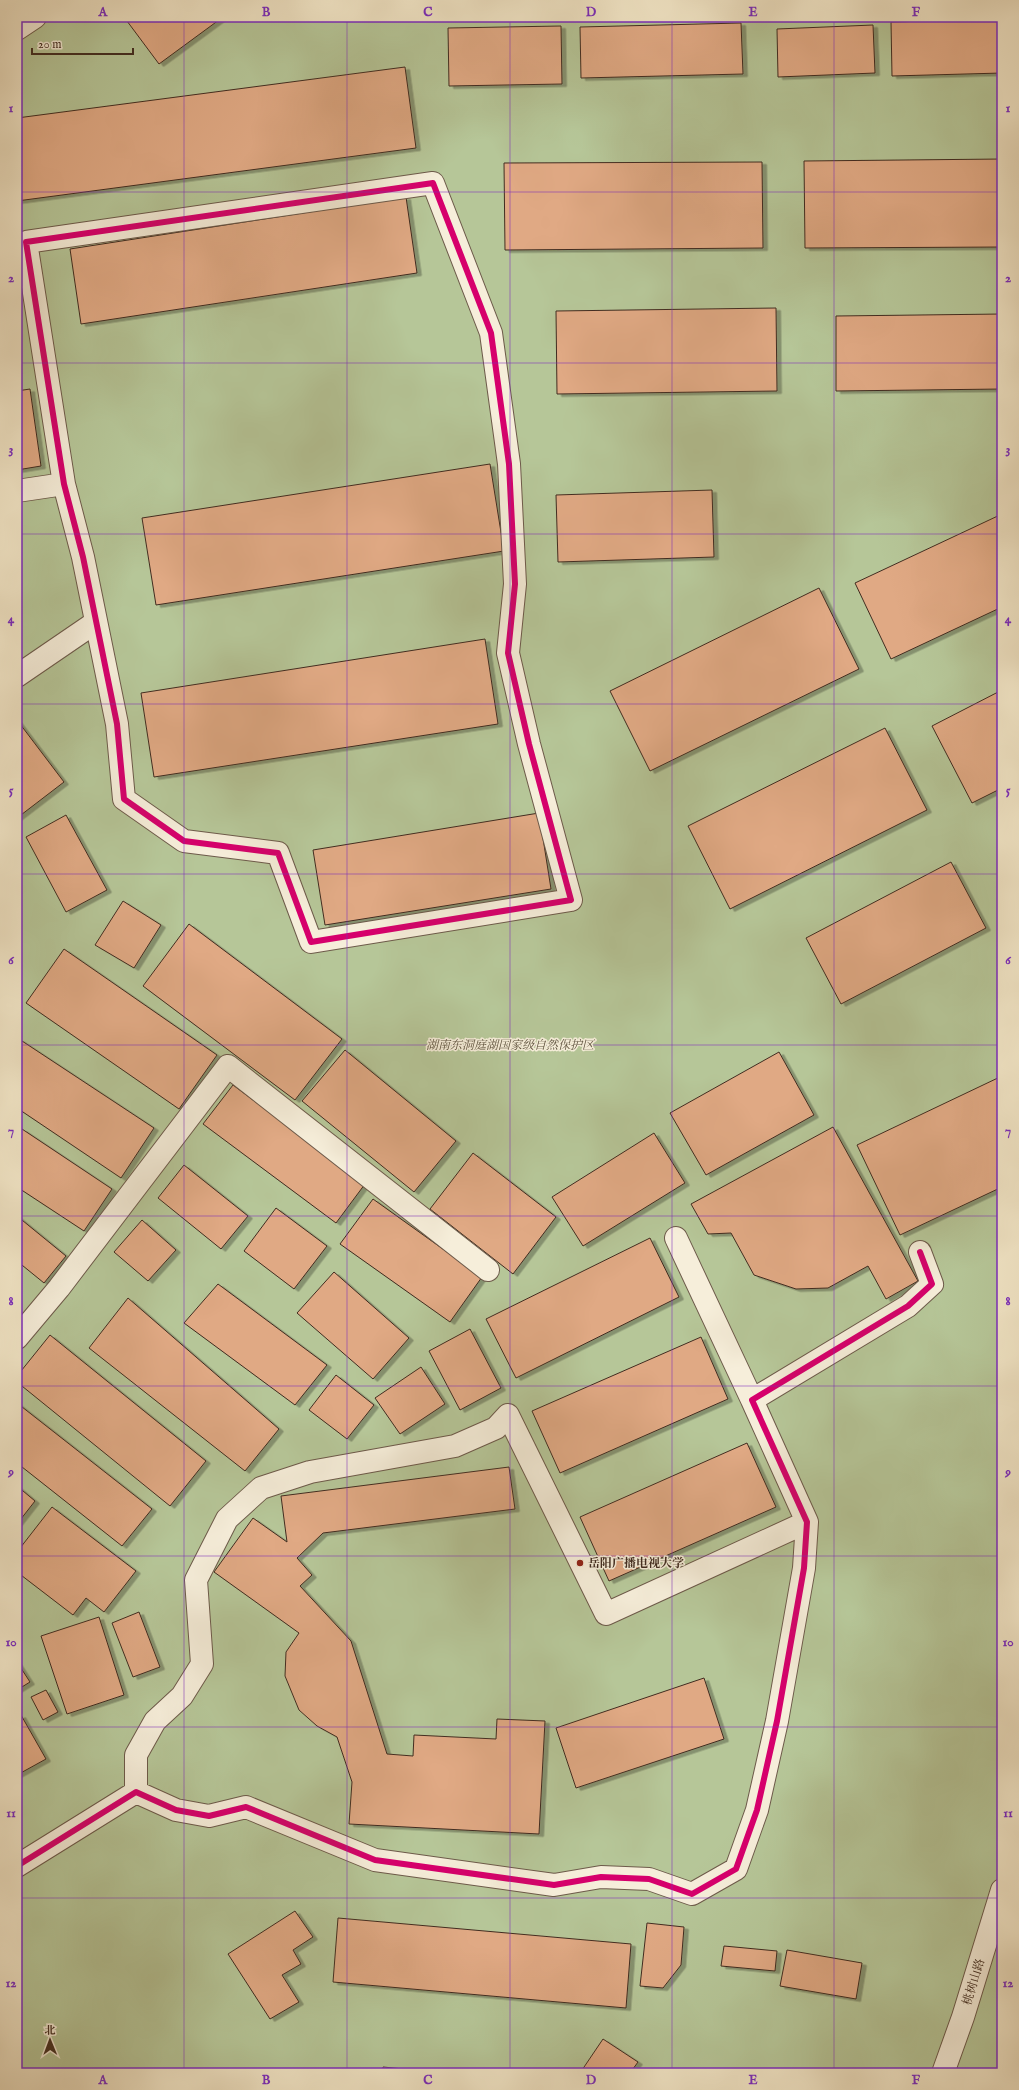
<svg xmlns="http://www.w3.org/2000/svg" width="1019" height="2090" font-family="'IM FELL English','Noto Serif SC',serif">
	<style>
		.green { fill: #b6c698; stroke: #7c795c }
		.building { fill: #e0a984; stroke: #412c20; filter: url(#shadow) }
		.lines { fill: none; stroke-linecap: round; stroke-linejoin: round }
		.minor-casing { stroke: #6d5a4a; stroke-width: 24 }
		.tertiary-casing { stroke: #6d5a4a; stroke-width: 24 }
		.path { stroke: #412c20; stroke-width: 2.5; stroke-dasharray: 1 2; stroke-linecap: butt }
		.minor { stroke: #f6eeda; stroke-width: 22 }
		.tertiary { stroke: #f6eeda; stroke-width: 22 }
		.cycleway-casing { stroke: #f6eeda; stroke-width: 8 }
		.cycleway { stroke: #d6006c; stroke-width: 6 }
		.grid { fill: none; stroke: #7b2cbf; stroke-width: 1; stroke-opacity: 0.55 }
		.poi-dot { fill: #8f2418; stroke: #f6eeda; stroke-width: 1.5 }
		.labels { text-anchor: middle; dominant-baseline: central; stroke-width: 3; stroke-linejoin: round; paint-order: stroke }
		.park-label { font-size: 12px; font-style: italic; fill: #5e523e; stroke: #f6eeda }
		.poi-label { font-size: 12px; font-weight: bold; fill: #412c20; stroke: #f6eeda; text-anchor: start }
		.street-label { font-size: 12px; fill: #412c20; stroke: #f6eeda }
		.neatline { fill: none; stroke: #7b2cbf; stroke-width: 1.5 }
		.grid-label { font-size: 13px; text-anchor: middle; font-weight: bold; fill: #7b2cbf }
	</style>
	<defs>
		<filter id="shadow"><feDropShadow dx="4.5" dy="2.5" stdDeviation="0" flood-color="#0004"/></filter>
	</defs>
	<rect width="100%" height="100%" fill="#f1e5c6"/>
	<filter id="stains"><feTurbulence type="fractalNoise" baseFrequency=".005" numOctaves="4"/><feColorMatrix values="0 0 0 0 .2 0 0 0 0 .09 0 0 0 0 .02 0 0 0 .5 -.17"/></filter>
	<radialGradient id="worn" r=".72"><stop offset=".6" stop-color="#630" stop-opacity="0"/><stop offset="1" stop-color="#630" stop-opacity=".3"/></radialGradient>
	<path class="green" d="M 17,17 L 1002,17 L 1002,2073 L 17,2073 Z"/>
	<path class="building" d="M 124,17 L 223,17 L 159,64 Z
		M 1002,19 L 1002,73 L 892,76 L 891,22 Z
		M 741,23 L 743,74 L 581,78 L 580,27 Z
		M 873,25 L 875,73 L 778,77 L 777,29 Z
		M 561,26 L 562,84 L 449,86 L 448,28 Z
		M 405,67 L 416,148 L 17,201 L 17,118 Z
		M 1002,159 L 1002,247 L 805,248 L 804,161 Z
		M 762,162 L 763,248 L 505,250 L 504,163 Z
		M 406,197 L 417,273 L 81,324 L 70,249 Z
		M 776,308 L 777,391 L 557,394 L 556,311 Z
		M 1002,314 L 1002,389 L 836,391 L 836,316 Z
		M 30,389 L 41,466 L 17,470 L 17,391 Z
		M 490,464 L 504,551 L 156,605 L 142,518 Z
		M 712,490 L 714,557 L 558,562 L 556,495 Z
		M 1002,514 L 1002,607 L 891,659 L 855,583 Z
		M 819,588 L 859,669 L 650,771 L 610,691 Z
		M 485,639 L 498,724 L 154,777 L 141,693 Z
		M 1002,690 L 1002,788 L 972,803 L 932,726 Z
		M 17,720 L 64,782 L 17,818 Z
		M 885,728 L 927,810 L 730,909 L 688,826 Z
		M 539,813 L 551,889 L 325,925 L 313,850 Z
		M 66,815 L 107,890 L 66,912 L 26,837 Z
		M 951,862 L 986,928 L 841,1004 L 806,938 Z
		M 123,901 L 161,925 L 134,968 L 95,945 Z
		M 189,924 L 342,1039 L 295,1100 L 143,986 Z
		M 64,949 L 217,1055 L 179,1109 L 26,1003 Z
		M 19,1039 L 154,1128 L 121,1178 L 17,1108 L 17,1043 Z
		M 345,1050 L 456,1141 L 414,1192 L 302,1101 Z
		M 779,1052 L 814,1115 L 706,1175 L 670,1113 Z
		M 1002,1076 L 1002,1187 L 900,1235 L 857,1145 Z
		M 233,1085 L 365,1184 L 336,1223 L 203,1124 Z
		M 833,1127 L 918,1281 L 886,1299 L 868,1266 L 828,1288 L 796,1289 L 754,1275 L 731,1233 L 708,1234 L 691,1204 Z
		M 22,1129 L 112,1189 L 84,1231 L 17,1187 L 17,1136 Z
		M 654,1133 L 685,1183 L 583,1246 L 552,1197 Z
		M 473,1153 L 556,1217 L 513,1274 L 430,1209 Z
		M 184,1165 L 248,1216 L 221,1249 L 158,1198 Z
		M 373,1199 L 482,1277 L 450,1322 L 340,1244 Z
		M 276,1208 L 327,1246 L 294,1289 L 244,1251 Z
		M 17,1216 L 66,1256 L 44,1283 L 17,1261 Z
		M 142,1220 L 176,1250 L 148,1281 L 114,1252 Z
		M 650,1238 L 679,1297 L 516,1378 L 486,1319 Z
		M 334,1272 L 409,1338 L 373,1379 L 297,1313 Z
		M 218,1284 L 327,1365 L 295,1405 L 184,1323 Z
		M 128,1298 L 279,1429 L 245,1471 L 89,1348 Z
		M 470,1329 L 501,1388 L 460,1410 L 429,1351 Z
		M 50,1335 L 206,1461 L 170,1506 L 17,1382 L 17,1376 Z
		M 701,1337 L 728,1399 L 560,1473 L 532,1411 Z
		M 421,1367 L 445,1404 L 400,1434 L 375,1398 Z
		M 336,1375 L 374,1405 L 347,1439 L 309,1410 Z
		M 17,1403 L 152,1509 L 122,1546 L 17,1463 Z
		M 747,1443 L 776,1507 L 609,1581 L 580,1517 Z
		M 509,1467 L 515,1509 L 323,1533 L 297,1558 L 312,1575 L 300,1586 L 351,1641 L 387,1754 L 413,1756 L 414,1735 L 496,1739 L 497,1719 L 545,1721 L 539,1834 L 349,1824 L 352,1782 L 337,1737 L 317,1726 L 299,1710 L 285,1676 L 286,1652 L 299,1633 L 214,1572 L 253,1518 L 287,1542 L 281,1496 Z
		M 17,1486 L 35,1501 L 17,1524 Z
		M 52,1507 L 136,1571 L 104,1612 L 86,1598 L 73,1615 L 17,1572 L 17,1552 Z
		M 139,1612 L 160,1667 L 133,1677 L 112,1623 Z
		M 99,1617 L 124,1695 L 67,1714 L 41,1636 Z
		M 17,1662 L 30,1682 L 17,1690 Z
		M 704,1678 L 724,1739 L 576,1788 L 556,1728 Z
		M 46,1690 L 58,1712 L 43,1720 L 31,1697 Z
		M 21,1715 L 46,1759 L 17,1775 L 17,1717 Z
		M 295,1911 L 313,1937 L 293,1950 L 301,1964 L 282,1975 L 299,2002 L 270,2019 L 228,1954 Z
		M 338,1918 L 631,1944 L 626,2008 L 333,1982 Z
		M 647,1923 L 684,1927 L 681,1965 L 663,1988 L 640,1986 Z
		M 724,1946 L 777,1951 L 775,1971 L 721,1966 Z
		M 787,1950 L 862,1963 L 856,1999 L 780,1986 Z
		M 603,2039 L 638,2062 L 630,2073 L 580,2073 Z
		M 383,2067 L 444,2073 L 383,2073 Z"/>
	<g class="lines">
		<defs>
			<path id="minor" d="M 17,29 L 35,17
				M 433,183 L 491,333 L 509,464 L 515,584 L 508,653 L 529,744 L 571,900 L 311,942 L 278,853 L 184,841 L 124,799 L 117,724 L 83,557 L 64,484 L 26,242 Z
				M 17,491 L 64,484
				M 17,676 L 96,622
				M 676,1238 L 752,1400
				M 17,1338 L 59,1288 L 228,1066 L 488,1270
				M 136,1792 L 136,1755 L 155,1721 L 182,1696 L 202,1664 L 196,1580 L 227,1519 L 261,1488 L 310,1472 L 455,1446 L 496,1428 L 508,1415 L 606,1614 L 807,1522
				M 17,1866 L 136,1792 L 176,1810 L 209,1816 L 246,1807 L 375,1860 L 554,1885 L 601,1877 L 649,1879 L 692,1894 L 736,1869 L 757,1810 L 777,1721 L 804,1568 L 807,1522 L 752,1400 L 908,1306 L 932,1284 L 920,1252"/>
			<path id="tertiary" d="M 943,2073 L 963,2017 L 1002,1890"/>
		</defs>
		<use href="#minor" class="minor-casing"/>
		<use href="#tertiary" class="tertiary-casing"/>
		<path class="path" d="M 998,2073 L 1002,2061"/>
		<use href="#minor" class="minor"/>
		<use href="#tertiary" class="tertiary"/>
		<defs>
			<path id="cycleway" d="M 433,183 L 491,333 L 509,464 L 515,584 L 508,653 L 529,744 L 571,900 L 311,942 L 278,853 L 184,841 L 124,799 L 117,724 L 83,557 L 64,484 L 26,242 Z
				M 17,1866 L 136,1792 L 176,1810 L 209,1816 L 246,1807 L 375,1860 L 554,1885 L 601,1877 L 649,1879 L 692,1894 L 736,1869 L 757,1810 L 777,1721 L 804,1568 L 807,1522 L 752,1400 L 908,1306 L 932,1284 L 920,1252"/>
		</defs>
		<use href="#cycleway" class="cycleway-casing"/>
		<use href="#cycleway" class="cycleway"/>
	</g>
	<path class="grid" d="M 184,17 L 184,2073M 347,17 L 347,2073M 510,17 L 510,2073M 672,17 L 672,2073M 834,17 L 834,2073M 17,192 L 1002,192M 17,363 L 1002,363M 17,534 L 1002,534M 17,704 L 1002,704M 17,874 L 1002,874M 17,1045 L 1002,1045M 17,1216 L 1002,1216M 17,1386 L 1002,1386M 17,1556 L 1002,1556M 17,1727 L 1002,1727M 17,1898 L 1002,1898"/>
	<circle class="poi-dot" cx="580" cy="1563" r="4"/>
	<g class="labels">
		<g class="park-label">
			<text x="510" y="1045">湖南东洞庭湖国家级自然保护区</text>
		</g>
		<g class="poi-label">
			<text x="588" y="1563">岳阳广播电视大学</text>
		</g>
		<g class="street-label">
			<text transform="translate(974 1982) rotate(-73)">桃树山路</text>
		</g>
	</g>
	<rect width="1019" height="2090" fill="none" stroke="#f1e5c6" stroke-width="44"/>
	<g transform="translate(50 2040) rotate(359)" stroke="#f6eeda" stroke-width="3" paint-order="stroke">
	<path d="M0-3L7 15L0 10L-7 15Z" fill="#412c20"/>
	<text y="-6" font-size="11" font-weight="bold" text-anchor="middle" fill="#412c20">北</text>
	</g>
	<path d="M32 48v6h101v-6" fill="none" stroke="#412c20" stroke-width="2"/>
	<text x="38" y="48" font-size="12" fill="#412c20" stroke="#f6eeda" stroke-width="3" paint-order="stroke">20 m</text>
	<rect x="22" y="22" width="975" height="2046" class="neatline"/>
	<g class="grid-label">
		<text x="103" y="16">A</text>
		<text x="266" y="16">B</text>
		<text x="428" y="16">C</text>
		<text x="591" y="16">D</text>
		<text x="753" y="16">E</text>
		<text x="916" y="16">F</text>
		<text x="11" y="112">1</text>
		<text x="1008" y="112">1</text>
		<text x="11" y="282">2</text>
		<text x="1008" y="282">2</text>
		<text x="11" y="453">3</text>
		<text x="1008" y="453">3</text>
		<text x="11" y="623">4</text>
		<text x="1008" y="623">4</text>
		<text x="11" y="794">5</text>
		<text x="1008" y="794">5</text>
		<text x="11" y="964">6</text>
		<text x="1008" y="964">6</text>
		<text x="11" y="1135">7</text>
		<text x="1008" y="1135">7</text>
		<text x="11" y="1305">8</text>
		<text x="1008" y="1305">8</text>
		<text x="11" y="1476">9</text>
		<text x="1008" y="1476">9</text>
		<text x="11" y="1646">10</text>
		<text x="1008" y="1646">10</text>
		<text x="11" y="1817">11</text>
		<text x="1008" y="1817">11</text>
		<text x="11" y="1987">12</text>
		<text x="1008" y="1987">12</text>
		<text x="103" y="2084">A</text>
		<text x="266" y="2084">B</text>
		<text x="428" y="2084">C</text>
		<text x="591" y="2084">D</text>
		<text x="753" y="2084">E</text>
		<text x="916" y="2084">F</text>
	</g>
	<rect width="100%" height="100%" filter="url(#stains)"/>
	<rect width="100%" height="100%" fill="url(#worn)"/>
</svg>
